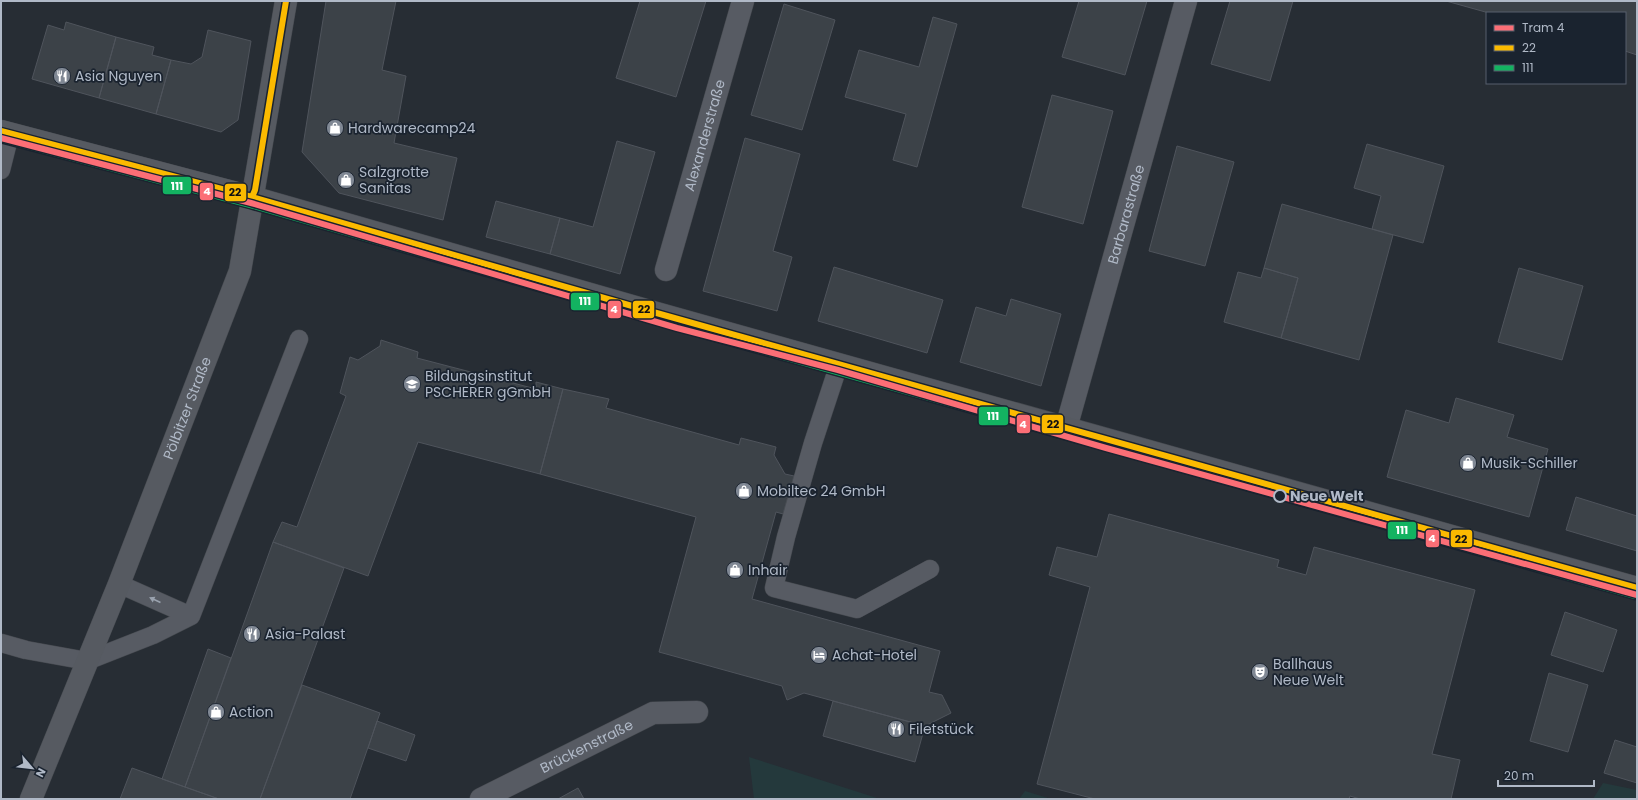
<svg xmlns="http://www.w3.org/2000/svg" width="1638" height="800" font-family="Poppins,sans-serif">
	<style>
		.green { fill: #24393c }
		.building { fill: #3c4248; stroke: #4f545c }
		.lines { fill: none; stroke-linecap: round; stroke-linejoin: round }
		.lane-casing { stroke: #45494f; stroke-width: 19 }
		.street-casing { stroke: #45494f; stroke-width: 23 }
		.secondary-casing { stroke: #45494f; stroke-width: 23 }
		.lane { stroke: #575b63; stroke-width: 18 }
		.street { stroke: #575b63; stroke-width: 22 }
		.secondary { stroke: #565a61; stroke-width: 22 }
		.bus-1-casing { stroke: #1a232f; stroke-width: 9 }
		.bus-2-casing { stroke: #1a232f; stroke-width: 9 }
		.bus-1 { stroke: #fbba00; stroke-width: 6 }
		.bus-2 { stroke: #13b361; stroke-width: 6 }
		.tram-1-casing { stroke: #1a232f; stroke-width: 9 }
		.tram-1 { stroke: #fb6e76; stroke-width: 6 }
		.oneway { fill: #9aa2ae }
		.stop-dot { fill: #1a232f; stroke: #b0b9c7; stroke-width: 2 }
		.labels { text-anchor: middle; dominant-baseline: central; stroke-width: 3.5; stroke-linejoin: round; paint-order: stroke }
		.poi-label { font-size: 14px; fill: #b0b9c7; stroke: #1a232f; text-anchor: start }
		.street-label { font-size: 14px; fill: #b0b9c7; stroke: #1a232f }
		.stop-label { font-size: 14px; font-weight: bold; fill: #b0b9c7; stroke: #1a232f; text-anchor: start }
		.line-badge { stroke: #1a232f; stroke-width: 1.5 }
		.badge-label { font-size: 11px; text-anchor: middle; font-weight: bold; fill: #fff }
		.pale-badge-label { font-size: 11px; text-anchor: middle; font-weight: bold; fill: #111 }
	</style>
	<rect width="100%" height="100%" fill="#272d34"/>
	<path class="green" d="M 749,757 L 880,799 L 754,799 Z
		M 1603,783 L 1637,790 L 1637,799 L 1593,799 Z
		M 1025,791 L 1051,799 L 1019,799 Z"/>
	<path class="building" d="M 326,1 L 396,1 L 382,70 L 406,76 L 394,143 L 457,158 L 443,220 L 339,193 L 302,152 Z
		M 640,1 L 706,1 L 676,97 L 616,78 Z
		M 1079,1 L 1147,1 L 1125,75 L 1062,57 Z
		M 1230,1 L 1293,1 L 1270,81 L 1211,64 Z
		M 1446,1 L 1637,1 L 1637,55 L 1625,51 L 1625,13 L 1489,13 Z
		M 784,4 L 835,20 L 802,130 L 751,115 Z
		M 933,17 L 957,24 L 917,167 L 893,160 L 906,114 L 845,97 L 859,50 L 919,67 Z
		M 66,22 L 116,37 L 99,98 L 32,79 L 48,25 L 64,30 Z
		M 208,30 L 251,41 L 238,120 L 221,132 L 156,114 L 171,60 L 191,64 L 202,57 Z
		M 116,37 L 154,47 L 152,55 L 171,60 L 156,114 L 99,98 Z
		M 1052,95 L 1113,111 L 1083,224 L 1022,207 Z
		M 745,138 L 800,154 L 773,251 L 792,257 L 777,311 L 703,291 Z
		M 617,141 L 655,152 L 620,274 L 550,254 L 560,218 L 593,227 Z
		M 1367,144 L 1444,166 L 1423,243 L 1372,229 L 1381,196 L 1354,188 Z
		M 1177,146 L 1234,162 L 1205,266 L 1149,251 Z
		M 496,201 L 560,218 L 550,254 L 486,237 Z
		M 1282,204 L 1393,235 L 1359,360 L 1281,338 L 1298,278 L 1264,268 Z
		M 834,267 L 943,300 L 927,353 L 818,321 Z
		M 1264,268 L 1298,278 L 1281,338 L 1224,322 L 1238,272 L 1261,278 Z
		M 1519,268 L 1583,286 L 1562,360 L 1498,342 Z
		M 1011,299 L 1061,314 L 1041,386 L 960,362 L 976,307 L 1006,316 Z
		M 381,340 L 418,352 L 417,358 L 536,389 L 536,382 L 563,389 L 540,474 L 418,442 L 368,576 L 273,542 L 282,522 L 297,527 L 346,396 L 340,393 L 350,357 L 358,360 L 380,346 Z
		M 563,389 L 609,399 L 606,408 L 739,445 L 741,438 L 776,447 L 774,455 L 785,474 L 794,476 L 783,514 L 776,512 L 752,599 L 940,651 L 929,692 L 942,695 L 951,713 L 925,726 L 804,693 L 787,700 L 782,686 L 659,652 L 696,517 L 540,474 Z
		M 1456,398 L 1514,415 L 1507,437 L 1548,449 L 1529,517 L 1387,477 L 1406,410 L 1449,423 Z
		M 1576,497 L 1637,516 L 1637,551 L 1566,530 Z
		M 1109,514 L 1279,560 L 1277,567 L 1306,575 L 1314,547 L 1475,590 L 1432,754 L 1460,760 L 1451,799 L 1360,799 L 1350,796 L 1349,799 L 1095,799 L 1037,784 L 1090,587 L 1049,575 L 1057,547 L 1097,557 Z
		M 273,542 L 344,568 L 260,799 L 219,799 L 185,787 Z
		M 1565,612 L 1617,630 L 1603,672 L 1551,655 Z
		M 208,649 L 231,658 L 185,787 L 162,779 Z
		M 1549,673 L 1588,685 L 1568,752 L 1530,741 Z
		M 302,685 L 380,713 L 350,799 L 260,799 Z
		M 833,701 L 925,726 L 915,762 L 823,736 Z
		M 377,721 L 415,735 L 406,761 L 368,748 Z
		M 1615,740 L 1637,747 L 1637,783 L 1604,773 Z
		M 132,768 L 185,787 L 219,799 L 120,799 Z
		M 578,788 L 584,799 L 558,799 Z"/>
	<g class="lines">
		<defs>
			<path id="lane" d="M 1,170 L 10,134
				M 839,364 L 813,443 L 786,537 L 774,588 L 857,609 L 930,569
				M 119,584 L 191,616
				M 1,643 L 26,650 L 87,661 L 153,635 L 191,616 L 299,339"/>
			<g id="street">
				<path id="s1" d="M 666,270 L 743,1"/>
				<path id="s2" d="M 1066,428 L 1186,1"/>
				<path id="s3" d="M 481,799 L 653,713 L 697,712"/>
			</g>
			<g id="secondary">
				<path d="M 1,131 L 252,197 L 653,312 L 1637,588"/>
				<path id="s4" d="M 31,799 L 119,584 L 240,271 L 286,1"/>
			</g>
		</defs>
		<use href="#lane" class="lane-casing"/>
		<use href="#street" class="street-casing"/>
		<use href="#secondary" class="secondary-casing"/>
		<use href="#lane" class="lane"/>
		<use href="#street" class="street"/>
		<use href="#secondary" class="secondary"/>
		<defs>
			<path id="bus-1" d="M 1,131 L 252,197 L 653,312 L 1637,588
				M 252,197 L 255,190 L 286,1"/>
			<path id="bus-2" d="M 1,139 L 250,205 L 651,320 L 1635,596"/>
		</defs>
		<use href="#bus-1" class="bus-1-casing"/>
		<use href="#bus-2" class="bus-2-casing"/>
		<use href="#bus-1" class="bus-1"/>
		<use href="#bus-2" class="bus-2"/>
		<defs>
			<path id="tram-1" d="M 1,138 L 251,203 L 677,328 L 838,370 L 1106,448 L 1637,595"/>
		</defs>
		<use href="#tram-1" class="tram-1-casing"/>
		<use href="#tram-1" class="tram-1"/>
	</g>
	<defs><path id="oneway-solid" d="M-6-.8H1V-3.2L6.5 0L1 3.2V.8H-6Z"/></defs>
	<use class="oneway" href="#oneway-solid" transform="translate(155 600) rotate(-156)"/>
	<defs>
		<symbol id="restaurant-disc" viewBox="-11 -11 22 22"><circle r="9.5" fill="#808894" stroke="#1a232f"/><path d="M-5-6h1v4h1v-4h1v4h1v-4h1v5L-1.5 .5V6h-2V.5L-5-1ZM5-6V6H3V1.5H1.5Q1.5-4 5-6Z" fill="#fff"/></symbol>
		<symbol id="shop-disc" viewBox="-11 -11 22 22"><circle r="9.5" fill="#808894" stroke="#1a232f"/><path d="M-5-2.5h2.3a2.7 3.5 0 0 1 5.4 0H5L5.5 6h-11ZM-1.5-2.5h3a1.5 2.3 0 0 0-3 0Z" fill="#fff"/></symbol>
		<symbol id="school-disc" viewBox="-11 -11 22 22"><circle r="9.5" fill="#808894" stroke="#1a232f"/><path d="M0-5L7-2L0 1L-7-2ZM-4 1L0 2.5L4 1V4Q0 6-4 4Z" fill="#fff"/></symbol>
		<symbol id="hotel-disc" viewBox="-11 -11 22 22"><circle r="9.5" fill="#808894" stroke="#1a232f"/><path d="M-6-4.5h1.5V1H6V5H4.5V3h-9V5H-6ZM-4 0a1.8 1.8 0 1 1 3.6 0ZM.5 0V-2.5h3Q6-2.5 6 0Z" fill="#fff"/></symbol>
		<symbol id="theatre-disc" viewBox="-11 -11 22 22"><circle r="9.5" fill="#808894" stroke="#1a232f"/><path d="M-5-5.5Q0-4 5-5.5V0Q5 5 0 6Q-5 5-5 0ZM-3.3-2.5H-1v1.5H-3.3ZM1-2.5H3.3v1.5H1ZM-2.8 1Q0 5.5 2.8 1Z" fill="#fff"/></symbol>
	</defs>
	<g fill-rule="evenodd">
		<use href="#restaurant-disc" x="52" y="66" width="20" height="20"/>
		<use href="#shop-disc" x="325" y="118" width="20" height="20"/>
		<use href="#shop-disc" x="336" y="170" width="20" height="20"/>
		<use href="#school-disc" x="402" y="374" width="20" height="20"/>
		<use href="#shop-disc" x="1458" y="453" width="20" height="20"/>
		<use href="#shop-disc" x="734" y="481" width="20" height="20"/>
		<use href="#shop-disc" x="725" y="560" width="20" height="20"/>
		<use href="#restaurant-disc" x="242" y="624" width="20" height="20"/>
		<use href="#hotel-disc" x="809" y="645" width="20" height="20"/>
		<use href="#theatre-disc" x="1250" y="662" width="20" height="20"/>
		<use href="#shop-disc" x="206" y="702" width="20" height="20"/>
		<use href="#restaurant-disc" x="886" y="719" width="20" height="20"/>
	</g>
	<circle class="stop-dot" cx="1280" cy="496" r="6"/>
	<g class="labels">
		<g class="poi-label">
			<text x="75" y="76">Asia Nguyen</text>
			<text x="348" y="128">Hardwarecamp24</text>
			<text x="359" y="172">Salzgrotte<tspan x="359" dy="16">Sanitas</tspan></text>
			<text x="425" y="376">Bildungsinstitut<tspan x="425" dy="16">PSCHERER gGmbH</tspan></text>
			<text x="1481" y="463">Musik-Schiller</text>
			<text x="757" y="491">Mobiltec 24 GmbH</text>
			<text x="748" y="570">Inhair</text>
			<text x="265" y="634">Asia-Palast</text>
			<text x="832" y="655">Achat-Hotel</text>
			<text x="1273" y="664">Ballhaus<tspan x="1273" dy="16">Neue Welt</tspan></text>
			<text x="229" y="712">Action</text>
			<text x="909" y="729">Filetstück</text>
		</g>
		<g class="street-label">
			<text stroke="none"><textPath href="#s1" startOffset="140">Alexanderstraße</textPath></text>
			<text stroke="none"><textPath href="#s2" startOffset="222">Barbarastraße</textPath></text>
			<text stroke="none"><textPath href="#s4" startOffset="421">Pölbitzer Straße</textPath></text>
			<text stroke="none"><textPath href="#s3" startOffset="118">Brückenstraße</textPath></text>
		</g>
		<g class="stop-label">
			<text x="1290" y="496">Neue Welt</text>
		</g>
	</g>
	<g class="line-badge">
		<rect x="162" y="176" width="30" height="19" rx="4" fill="#13b361"/>
		<rect x="199" y="182" width="15" height="19" rx="4" fill="#fb6e76"/>
		<rect x="224" y="183" width="23" height="19" rx="4" fill="#fbba00"/>
		<rect x="570" y="292" width="30" height="19" rx="4" fill="#13b361"/>
		<rect x="632" y="300" width="23" height="19" rx="4" fill="#fbba00"/>
		<rect x="607" y="300" width="15" height="19" rx="4" fill="#fb6e76"/>
		<rect x="978" y="406" width="31" height="20" rx="4" fill="#13b361"/>
		<rect x="1016" y="414" width="15" height="20" rx="4" fill="#fb6e76"/>
		<rect x="1041" y="414" width="23" height="20" rx="4" fill="#fbba00"/>
		<rect x="1387" y="521" width="30" height="19" rx="4" fill="#13b361"/>
		<rect x="1425" y="529" width="15" height="19" rx="4" fill="#fb6e76"/>
		<rect x="1450" y="529" width="23" height="19" rx="4" fill="#fbba00"/>
	</g>
	<g class="badge-label">
		<text x="177" y="190">111</text>
		<text x="207" y="195">4</text>
		<text x="585" y="305">111</text>
		<text x="614" y="313">4</text>
		<text x="993" y="420">111</text>
		<text x="1023" y="428">4</text>
		<text x="1402" y="534">111</text>
		<text x="1432" y="542">4</text>
	</g>
	<g class="pale-badge-label">
		<text x="235" y="196">22</text>
		<text x="644" y="313">22</text>
		<text x="1053" y="428">22</text>
		<text x="1461" y="543">22</text>
	</g>
	<rect width="1638" height="800" fill="none" stroke="#b0b9c7" stroke-width="4"/>
	<rect x="1486" y="12" width="140" height="72" fill="#1a232f" stroke="#565f6c"/>
	<rect x="1494" y="25" width="20" height="6" fill="#fb6e76" stroke="#565f6c"/>
	<text x="1522" y="32" font-size="12" fill="#b0b9c7">Tram 4</text>
	<rect x="1494" y="45" width="20" height="6" fill="#fbba00" stroke="#565f6c"/>
	<text x="1522" y="52" font-size="12" fill="#b0b9c7">22</text>
	<rect x="1494" y="65" width="20" height="6" fill="#13b361" stroke="#565f6c"/>
	<text x="1522" y="72" font-size="12" fill="#b0b9c7">111</text>
	<g transform="translate(32 768) rotate(118)" stroke="#1a232f" stroke-width="3" paint-order="stroke">
	<path d="M0-3L7 15L0 10L-7 15Z" fill="#b0b9c7"/>
	<text y="-6" font-size="11" font-weight="bold" text-anchor="middle" fill="#b0b9c7">N</text>
	</g>
	<path d="M1498 780v6h96v-6" fill="none" stroke="#b0b9c7" stroke-width="2"/>
	<text x="1504" y="780" font-size="12" fill="#b0b9c7" stroke="#1a232f" stroke-width="3" paint-order="stroke">20 m</text>
</svg>
